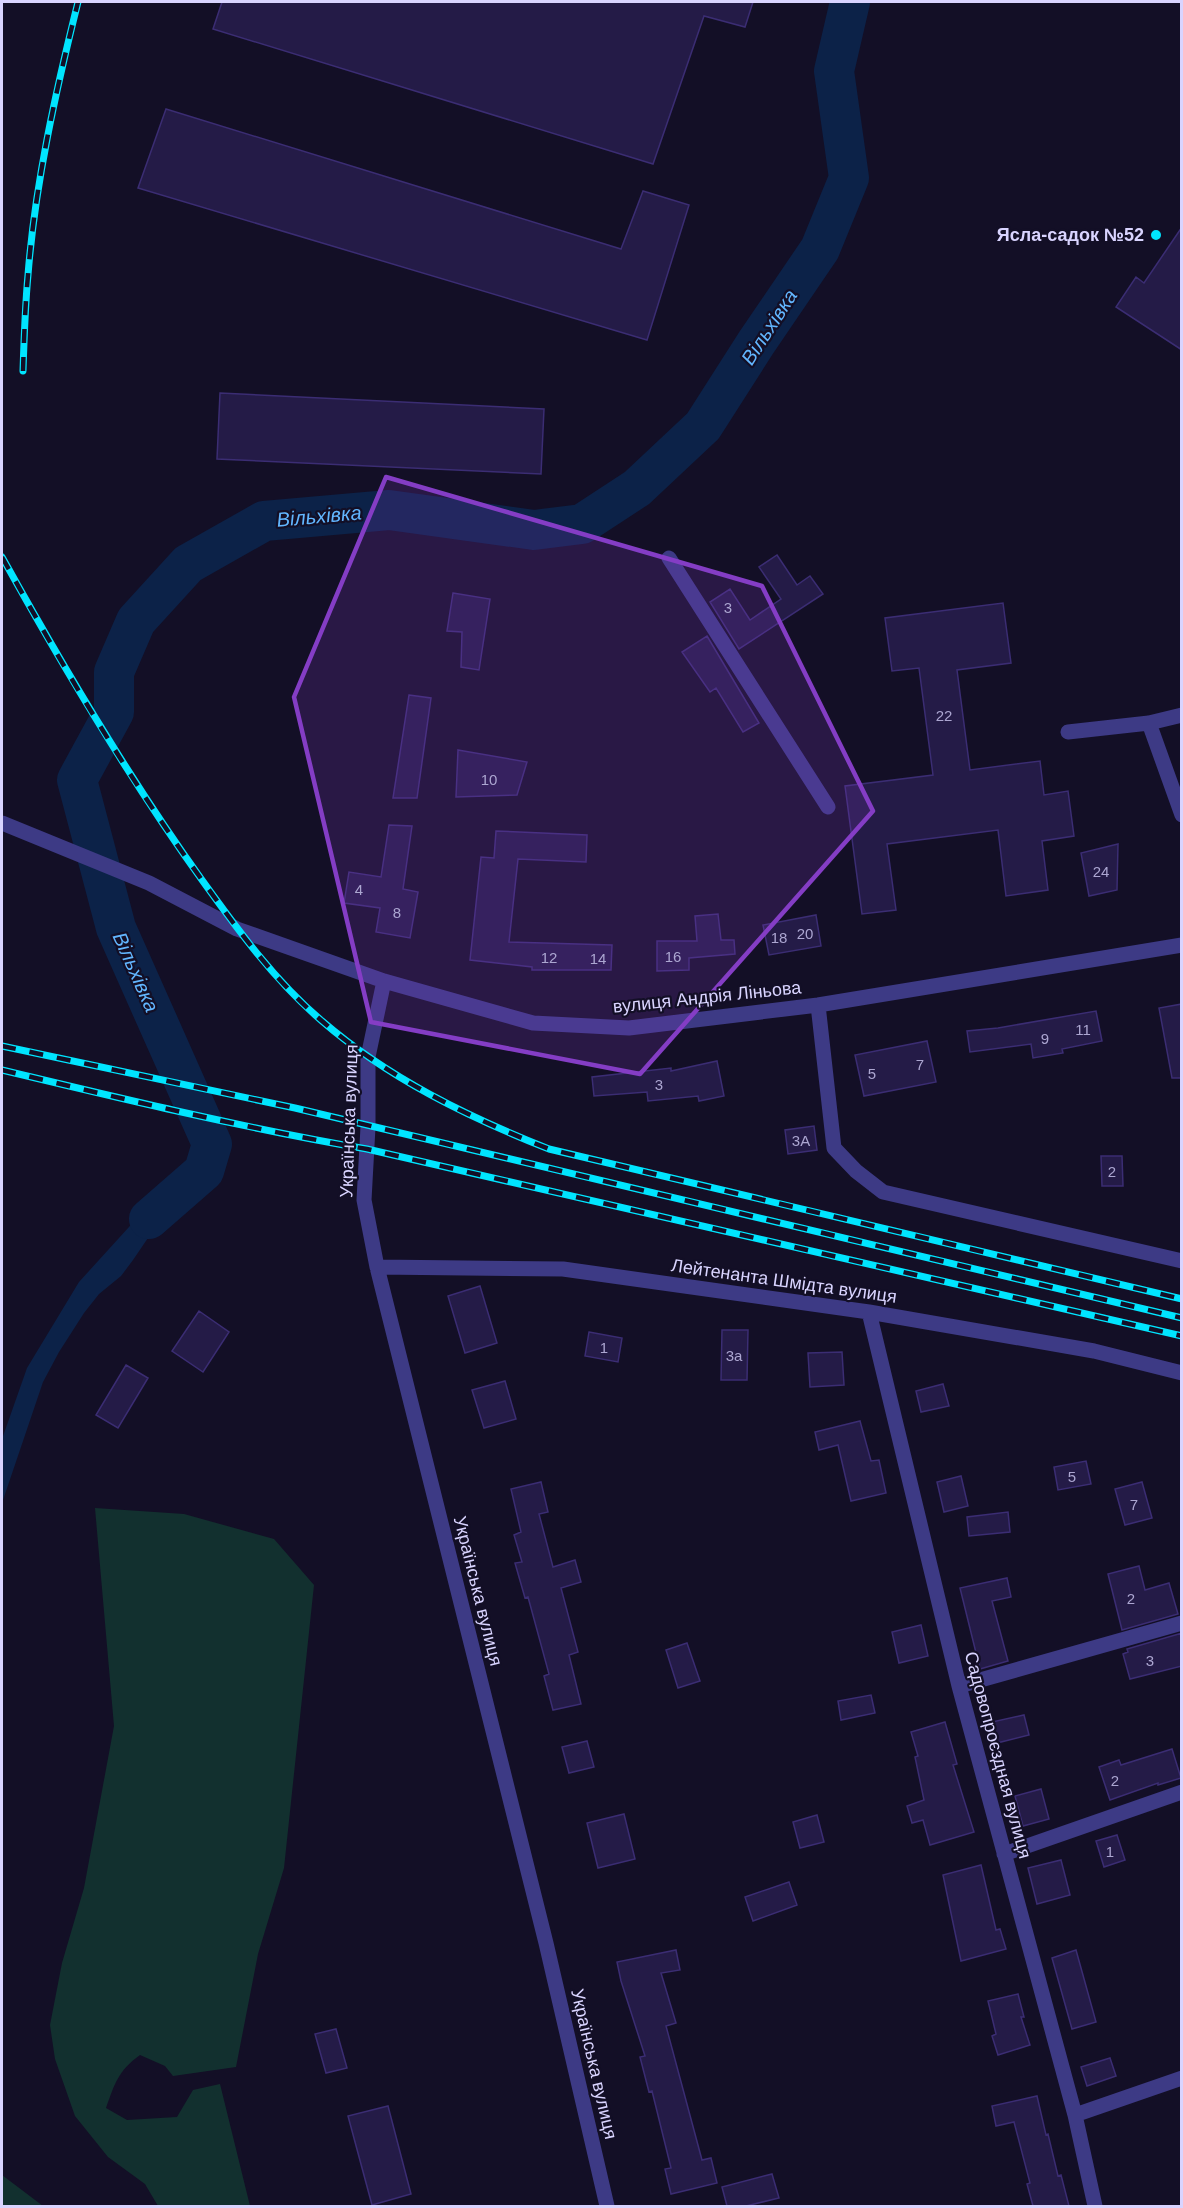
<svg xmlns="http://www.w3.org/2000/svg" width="1183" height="2208" font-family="Helvetica,sans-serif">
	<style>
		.green { fill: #12302f }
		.water { fill: #0c2248 }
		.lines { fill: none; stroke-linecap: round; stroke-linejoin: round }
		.river { stroke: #0c2248; stroke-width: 40 }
		.building { fill: #241b47; stroke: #3b2d73; stroke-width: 1.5 }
		.minor { stroke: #3d3a85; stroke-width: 15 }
		.rail-casing { stroke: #00e5ff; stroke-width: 7 }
		.rail { stroke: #130f26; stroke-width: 4.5; stroke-dasharray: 14; stroke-linecap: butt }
		.marked { fill: #843dc5; fill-opacity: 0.2; stroke: #843dc5; stroke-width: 4.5; stroke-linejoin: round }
		.poi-dot { fill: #00e5ff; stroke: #130f26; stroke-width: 2 }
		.labels { text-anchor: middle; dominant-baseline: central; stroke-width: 4.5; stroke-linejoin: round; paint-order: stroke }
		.number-label { font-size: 15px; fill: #aca6d1 }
		.poi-label { font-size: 18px; font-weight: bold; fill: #d9d4ff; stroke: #130f26; text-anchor: end }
		.street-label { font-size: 18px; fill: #d9d4ff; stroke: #130f26 }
		.water-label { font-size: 20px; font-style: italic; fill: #62b6ff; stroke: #130f26 }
	</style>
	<rect width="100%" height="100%" fill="#130f26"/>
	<path class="green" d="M 95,1508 L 184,1514 L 274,1539 L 314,1585 L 284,1868 L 258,1954 L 236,2067 L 173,2076 L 165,2066 L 140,2055 C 118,2071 115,2083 106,2108 L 127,2120 L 177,2117 L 193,2090 L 220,2084 L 250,2206 L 158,2206 L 145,2184 L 108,2157 L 75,2116 L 55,2059 L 50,2025 L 62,1963 L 84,1888 L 114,1726 Z
		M 2,2175 L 43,2206 L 2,2206 Z"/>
	<path class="water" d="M 185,1170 L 195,1188 L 167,1210 L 133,1260 L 121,1276 L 99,1294 L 84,1313 L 59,1352 L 43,1382 L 2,1503 L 2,1439 L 27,1368 L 79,1282 L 169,1183 Z"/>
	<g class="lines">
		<path class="river" d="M 149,1219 L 204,1171 L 212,1144 L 116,928 L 77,780 L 114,712 L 114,672 L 136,621 L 188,564 L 264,521 L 389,510 L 534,530 L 582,524 L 637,488 L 703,426 L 756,343 L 820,249 L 849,178 L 834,71 L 850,2"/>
	</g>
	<path class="building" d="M 222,2 L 753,2 L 745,27 L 704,16 L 653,164 L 213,29 Z
		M 166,109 L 621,249 L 643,191 L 689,205 L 647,340 L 138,188 Z
		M 1182,227 L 1182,350 L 1116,307 L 1136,277 L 1144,283 Z
		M 220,393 L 544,409 L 541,474 L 217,459 Z
		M 777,555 L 797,585 L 810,576 L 823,594 L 739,649 L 710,602 L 730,589 L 750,620 L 781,599 L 759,567 Z
		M 453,593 L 490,599 L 479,670 L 461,667 L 462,632 L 447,631 Z
		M 1003,603 L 1011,663 L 957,670 L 970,770 L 1040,761 L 1044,795 L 1068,791 L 1074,836 L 1042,841 L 1048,890 L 1006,896 L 998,830 L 887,844 L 896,910 L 862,914 L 845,786 L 933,775 L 919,668 L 892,671 L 885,618 Z
		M 707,636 L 759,723 L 743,732 L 716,688 L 710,692 L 682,652 Z
		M 409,695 L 431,698 L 417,798 L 393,798 Z
		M 458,750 L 527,762 L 517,795 L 456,797 Z
		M 389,825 L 412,826 L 403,889 L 418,892 L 410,938 L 376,932 L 380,908 L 344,903 L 349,872 L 381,877 Z
		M 496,831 L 587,835 L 586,862 L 518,859 L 509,942 L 612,945 L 611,970 L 532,970 L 532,967 L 470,960 L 481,857 L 494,858 Z
		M 1118,844 L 1117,890 L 1089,896 L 1081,853 Z
		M 718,914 L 721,940 L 734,940 L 735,954 L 689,958 L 689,970 L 657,971 L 657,941 L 697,941 L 695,916 Z
		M 816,915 L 821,946 L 769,955 L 763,925 Z
		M 1182,1004 L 1182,1078 L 1172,1078 L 1159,1008 Z
		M 1096,1011 L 1102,1041 L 1062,1049 L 1063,1053 L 1033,1058 L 1031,1044 L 970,1052 L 967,1031 L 998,1028 Z
		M 927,1041 L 936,1082 L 864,1096 L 855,1055 Z
		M 717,1061 L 724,1096 L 699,1101 L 698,1096 L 648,1101 L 647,1092 L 594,1096 L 592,1077 L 671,1068 L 671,1071 Z
		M 814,1126 L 817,1150 L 788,1154 L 785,1130 Z
		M 1101,1156 L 1122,1156 L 1123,1186 L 1102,1186 Z
		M 480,1286 L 497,1343 L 465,1353 L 448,1296 Z
		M 199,1311 L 229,1332 L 203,1372 L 172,1351 Z
		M 722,1330 L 748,1330 L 747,1380 L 721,1380 Z
		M 589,1332 L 622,1338 L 618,1362 L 585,1356 Z
		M 842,1352 L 844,1385 L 810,1387 L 808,1353 Z
		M 126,1365 L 148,1378 L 118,1428 L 96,1415 Z
		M 505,1381 L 516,1419 L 484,1428 L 472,1390 Z
		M 943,1384 L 949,1406 L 921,1412 L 916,1391 Z
		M 860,1421 L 871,1461 L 879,1460 L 886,1493 L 851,1501 L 838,1445 L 819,1450 L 815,1432 Z
		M 1086,1461 L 1091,1484 L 1058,1490 L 1054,1467 Z
		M 961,1476 L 968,1506 L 944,1512 L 937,1482 Z
		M 541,1482 L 548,1512 L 539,1514 L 553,1567 L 575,1560 L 581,1582 L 561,1588 L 578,1652 L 569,1655 L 581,1704 L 553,1710 L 544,1676 L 549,1674 L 528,1597 L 525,1598 L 515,1563 L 522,1562 L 514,1535 L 521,1532 L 511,1489 Z
		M 1142,1482 L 1152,1518 L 1125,1525 L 1115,1489 Z
		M 1008,1512 L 1010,1532 L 969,1536 L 967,1517 Z
		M 1139,1566 L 1145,1590 L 1169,1583 L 1178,1614 L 1122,1630 L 1108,1574 Z
		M 1007,1578 L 1011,1597 L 992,1601 L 1008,1661 L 980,1669 L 960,1588 Z
		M 921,1625 L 928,1656 L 899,1663 L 892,1632 Z
		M 1182,1633 L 1182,1666 L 1130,1679 L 1123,1654 L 1128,1652 L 1127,1649 Z
		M 687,1643 L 700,1681 L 678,1688 L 666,1650 Z
		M 871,1695 L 875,1713 L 841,1720 L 838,1701 Z
		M 1024,1715 L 1029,1735 L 997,1743 L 992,1722 Z
		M 945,1722 L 957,1764 L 953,1765 L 974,1832 L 930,1845 L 923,1820 L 912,1823 L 907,1806 L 924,1800 L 915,1757 L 918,1756 L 911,1732 Z
		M 587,1741 L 594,1767 L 569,1773 L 562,1747 Z
		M 1172,1749 L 1181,1778 L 1158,1785 L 1158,1783 L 1110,1800 L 1099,1767 L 1119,1760 L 1121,1765 Z
		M 1041,1789 L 1049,1819 L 1023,1826 L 1015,1796 Z
		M 624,1814 L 635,1859 L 598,1868 L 587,1823 Z
		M 817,1815 L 824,1842 L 800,1848 L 793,1822 Z
		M 1117,1835 L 1125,1860 L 1104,1867 L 1096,1841 Z
		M 1061,1860 L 1070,1895 L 1037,1904 L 1028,1868 Z
		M 981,1865 L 996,1930 L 1000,1929 L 1006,1949 L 961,1961 L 943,1875 Z
		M 789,1882 L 797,1905 L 753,1921 L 745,1897 Z
		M 676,1950 L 680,1970 L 661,1973 L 676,2023 L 666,2026 L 702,2160 L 711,2158 L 717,2183 L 671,2194 L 665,2169 L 671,2168 L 652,2091 L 649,2092 L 640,2057 L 645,2056 L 621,1981 L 617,1962 Z
		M 1076,1950 L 1096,2022 L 1072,2029 L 1052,1958 Z
		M 1018,1994 L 1024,2017 L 1021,2017 L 1030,2045 L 998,2055 L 992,2036 L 996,2034 L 988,2001 Z
		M 336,2029 L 347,2068 L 326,2073 L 315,2034 Z
		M 1110,2058 L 1116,2076 L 1087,2086 L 1081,2067 Z
		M 1037,2096 L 1046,2135 L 1048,2134 L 1058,2176 L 1061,2175 L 1069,2206 L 1033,2206 L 1027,2184 L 1030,2183 L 1014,2122 L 996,2126 L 992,2106 Z
		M 388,2106 L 411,2194 L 372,2205 L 348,2116 Z
		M 772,2174 L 779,2198 L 746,2206 L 727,2206 L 722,2187 Z"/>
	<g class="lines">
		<path class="minor" d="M 669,558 L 828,807
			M 1149,723 L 1182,815
			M 1068,732 L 1149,723 L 1182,715
			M 2,823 L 149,883 L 237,929 L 384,981 L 533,1023 L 629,1028 L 818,1005 L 1182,945
			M 384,981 L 368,1057 L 368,1127 L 364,1200 L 377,1267 L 546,1943 L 607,2206
			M 818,1005 L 834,1148 L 856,1171 L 883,1192 L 1182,1261
			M 377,1267 L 563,1269 L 869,1312 L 1094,1351 L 1182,1373
			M 869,1312 L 959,1686 L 1075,2115 L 1095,2206
			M 959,1686 L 1182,1623
			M 1004,1854 L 1182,1792
			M 1075,2115 L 1182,2078"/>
		<defs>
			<path id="rail" d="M 23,371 C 24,339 25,307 28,275 C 35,184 56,90 78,2
				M 2,557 C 63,667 128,777 202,880 C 238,930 274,980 322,1021 C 388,1078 468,1117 549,1149 L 1182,1299
				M 2,1046 L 295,1108 L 1182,1318
				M 2,1070 C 123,1099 244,1128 367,1149 L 1182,1336"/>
		</defs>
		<use href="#rail" class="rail-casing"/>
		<use href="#rail" class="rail"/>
	</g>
	<path class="marked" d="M 386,477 L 762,586 L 873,811 L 640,1074 L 371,1022 L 294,697 Z"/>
	<circle class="poi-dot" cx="1156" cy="235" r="6"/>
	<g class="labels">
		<g class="number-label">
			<text x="728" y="607">3</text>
			<text x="944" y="715">22</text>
			<text x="489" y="779">10</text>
			<text x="1101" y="871">24</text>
			<text x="359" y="889">4</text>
			<text x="397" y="912">8</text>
			<text x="805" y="933">20</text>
			<text x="779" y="937">18</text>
			<text x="673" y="956">16</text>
			<text x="549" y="957">12</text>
			<text x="598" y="958">14</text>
			<text x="1083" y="1029">11</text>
			<text x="1045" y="1038">9</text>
			<text x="920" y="1064">7</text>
			<text x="872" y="1073">5</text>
			<text x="659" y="1084">3</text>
			<text x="801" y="1140">3А</text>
			<text x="1112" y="1171">2</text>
			<text x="604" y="1347">1</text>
			<text x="734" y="1355">3а</text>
			<text x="1072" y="1476">5</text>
			<text x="1134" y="1504">7</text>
			<text x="1131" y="1598">2</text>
			<text x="1150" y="1660">3</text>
			<text x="1115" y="1780">2</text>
			<text x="1110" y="1851">1</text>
		</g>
		<g class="poi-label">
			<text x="1144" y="235">Ясла-садок №52</text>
		</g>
		<g class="street-label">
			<text transform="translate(707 997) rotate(-6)">вулиця Андрія Ліньова</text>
			<text transform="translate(349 1121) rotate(-88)">Українська вулиця</text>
			<text transform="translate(784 1281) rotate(8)">Лейтенанта Шмідта вулиця</text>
			<text transform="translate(478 1591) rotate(76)">Українська вулиця</text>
			<text transform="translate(998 1755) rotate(75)">Садовопроєздная вулиця</text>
			<text transform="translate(594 2064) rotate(77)">Українська вулиця</text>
		</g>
		<g class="water-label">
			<text transform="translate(769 327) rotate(-57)">Вільхівка</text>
			<text transform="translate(319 516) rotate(-5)">Вільхівка</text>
			<text transform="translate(136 972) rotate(66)">Вільхівка</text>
		</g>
	</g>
	<rect width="1183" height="2208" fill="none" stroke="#d9d4ff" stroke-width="6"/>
</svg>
